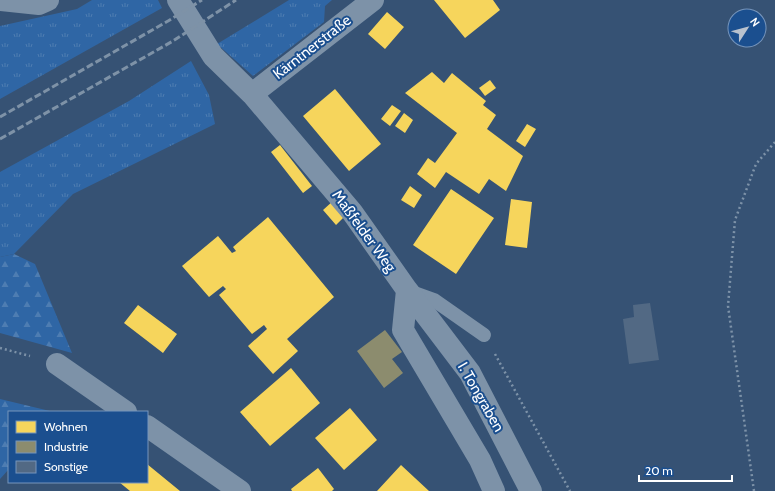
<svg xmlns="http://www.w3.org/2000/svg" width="775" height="491" font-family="Cabin,sans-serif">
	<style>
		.grass { fill: url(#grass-tufts) }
		.forest { fill: url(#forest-firs) }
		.homes { fill: #f6d55c }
		.industry { fill: #8c8c6e }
		.building { fill: #526984 }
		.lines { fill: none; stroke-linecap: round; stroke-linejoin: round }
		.path { stroke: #7d92a8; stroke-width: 2.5; stroke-dasharray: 2 3; stroke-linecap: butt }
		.lane { stroke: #7d92a8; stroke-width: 14 }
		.street { stroke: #7d92a8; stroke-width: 22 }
		.rail { stroke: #7e92a7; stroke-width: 3; stroke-dasharray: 7 3; stroke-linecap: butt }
		.labels { text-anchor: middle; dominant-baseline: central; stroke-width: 4; stroke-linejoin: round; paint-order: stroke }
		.street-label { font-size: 15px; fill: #fff; stroke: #1b4f8f }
	</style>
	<defs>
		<pattern id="grass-tufts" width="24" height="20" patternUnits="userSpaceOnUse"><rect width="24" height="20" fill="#2f66a5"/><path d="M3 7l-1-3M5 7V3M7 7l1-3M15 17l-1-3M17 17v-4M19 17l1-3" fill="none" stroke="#4e7db2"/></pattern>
		<pattern id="forest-firs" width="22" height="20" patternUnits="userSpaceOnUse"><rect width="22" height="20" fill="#2f66a5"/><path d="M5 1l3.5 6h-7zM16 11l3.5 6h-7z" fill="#4e7db2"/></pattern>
	</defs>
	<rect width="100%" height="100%" fill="#365274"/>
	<path class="grass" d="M 92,0 L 158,0 L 162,8 L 0,99 L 0,26 L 77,9 Z
		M 289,0 L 332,0 L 325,6 L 324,22 L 253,76 L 217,44 Z
		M 191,61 L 209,95 L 215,124 L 73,194 L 14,254 L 0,257 L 0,172 L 129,101 Z"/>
	<path class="forest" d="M 14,254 L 35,264 L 72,353 L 0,333 L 0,257 Z
		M 0,399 L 54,412 L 9,412 L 9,469 L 0,479 Z"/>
	<path class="homes" d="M 434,0 L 493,0 L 500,10 L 465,38 Z
		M 387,12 L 404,27 L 385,49 L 368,34 Z
		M 432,72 L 444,83 L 452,73 L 486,101 L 483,105 L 496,115 L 487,129 L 523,156 L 506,191 L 489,179 L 479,194 L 446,172 L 435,188 L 417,174 L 428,158 L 435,163 L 457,133 L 405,93 Z
		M 490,80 L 496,88 L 485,96 L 479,88 Z
		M 335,89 L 381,144 L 349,171 L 303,116 Z
		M 392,105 L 401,111 L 390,126 L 381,119 Z
		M 404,113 L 413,120 L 405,133 L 395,126 Z
		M 527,124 L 536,129 L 525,147 L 516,141 Z
		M 280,145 L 312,186 L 303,193 L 271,152 Z
		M 410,186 L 422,195 L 414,208 L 401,200 Z
		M 451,189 L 494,218 L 456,274 L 413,245 Z
		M 511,199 L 532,202 L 527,248 L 505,245 Z
		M 333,201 L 346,215 L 336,225 L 323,210 Z
		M 268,217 L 334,297 L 287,339 L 298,351 L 273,374 L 248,346 L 267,329 L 264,325 L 252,334 L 219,295 L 226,289 L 223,286 L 209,297 L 182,266 L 218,236 L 232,253 L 236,251 L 233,247 Z
		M 138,305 L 177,334 L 163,353 L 124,323 Z
		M 291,368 L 320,403 L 270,446 L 240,412 Z
		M 350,408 L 377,440 L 344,470 L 315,438 Z
		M 147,464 L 180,491 L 130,491 L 119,482 L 147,482 Z
		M 401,465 L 429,491 L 377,491 Z
		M 318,468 L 334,489 L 332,491 L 292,491 L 291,489 Z"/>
	<path class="industry" d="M 385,330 L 402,352 L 392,359 L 403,373 L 384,388 L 357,351 Z"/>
	<path class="building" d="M 650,303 L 659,360 L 629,364 L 623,319 L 634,317 L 633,305 Z"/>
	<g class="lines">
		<path class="path" d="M 0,348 L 30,356
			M 495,354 L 570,491
			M 754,491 L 728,306 L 735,220 L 756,164 L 775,142"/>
		<path class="lane" d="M 409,291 L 434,300 L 484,335"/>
		<path class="street" d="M 0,0 L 39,4 L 48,0
			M 178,0 L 213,56 L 252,94 L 352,212 L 407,290 L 403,330 L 480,460 L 494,491
			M 252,94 L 373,0
			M 407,290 L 470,373 L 531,491
			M 57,364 L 126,412
			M 147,426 L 240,491"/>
		<path class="rail" d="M 0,117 L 168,21 L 202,0
			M 0,139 L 173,41 L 236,0"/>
	</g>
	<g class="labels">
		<g class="street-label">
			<text transform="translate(312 47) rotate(-38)">Kärntnerstraße</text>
			<text transform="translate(364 231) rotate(54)">Maßfelder Weg</text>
			<text transform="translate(481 397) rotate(60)">I. Tongraben</text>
		</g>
	</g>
	<rect x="8" y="411" width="140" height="72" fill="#1b4f8f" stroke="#7695bc"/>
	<rect x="16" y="421" width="20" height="12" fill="#f6d55c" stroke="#7695bc"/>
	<text x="44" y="431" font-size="12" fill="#ffffff">Wohnen</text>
	<rect x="16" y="441" width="20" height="12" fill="#8c8c6e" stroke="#7695bc"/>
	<text x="44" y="451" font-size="12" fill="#ffffff">Industrie</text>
	<rect x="16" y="461" width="20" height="12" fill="#526984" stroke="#7695bc"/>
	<text x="44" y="471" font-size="12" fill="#ffffff">Sonstige</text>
	<g transform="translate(747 28) rotate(54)"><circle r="19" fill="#1b4f8f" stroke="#7695bc"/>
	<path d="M0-3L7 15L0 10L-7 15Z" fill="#b9c2ce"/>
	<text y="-6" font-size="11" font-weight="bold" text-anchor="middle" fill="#ffffff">N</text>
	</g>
	<path d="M639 475v6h93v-6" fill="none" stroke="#ffffff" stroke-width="2"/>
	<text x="645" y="475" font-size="12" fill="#ffffff" stroke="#1b4f8f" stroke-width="3" paint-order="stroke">20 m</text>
</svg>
